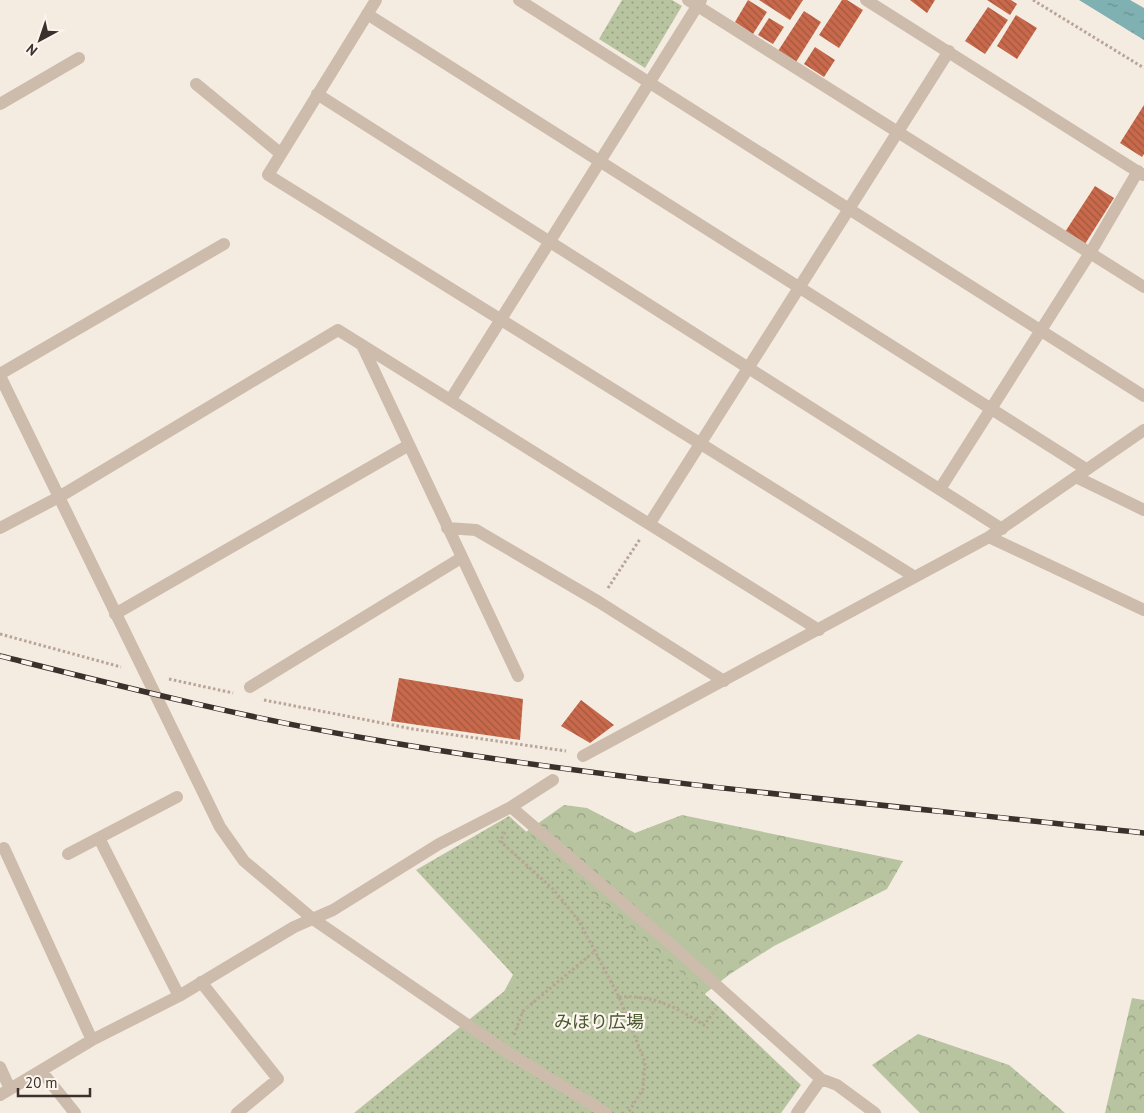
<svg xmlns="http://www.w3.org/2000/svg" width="1144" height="1113" font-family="'PT Sans','Noto Sans JP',sans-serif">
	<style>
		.forest { fill: url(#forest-crowns) }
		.park { fill: url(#park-dots) }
		.water { fill: url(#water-ripples) }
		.building { fill: url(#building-back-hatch) }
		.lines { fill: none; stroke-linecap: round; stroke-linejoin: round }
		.path { stroke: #b9a596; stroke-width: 3; stroke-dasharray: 2.5 2.5; stroke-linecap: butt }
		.minor { stroke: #cdbbac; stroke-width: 12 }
		.rail-casing { stroke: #3b302b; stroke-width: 5.5 }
		.rail { stroke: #fbf5ee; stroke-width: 4; stroke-dasharray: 11; stroke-linecap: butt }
		.labels { text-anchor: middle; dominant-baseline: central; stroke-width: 4.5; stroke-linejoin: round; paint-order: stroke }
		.park-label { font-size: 18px; fill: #4a5a2e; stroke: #fbf5ee }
	</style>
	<defs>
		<pattern id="forest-crowns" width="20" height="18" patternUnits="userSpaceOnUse" patternTransform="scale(1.25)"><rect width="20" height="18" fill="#b8c4a0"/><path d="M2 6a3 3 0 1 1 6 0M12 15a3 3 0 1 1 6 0" fill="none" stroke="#97a083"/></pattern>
		<pattern id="park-dots" width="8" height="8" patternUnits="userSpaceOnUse" patternTransform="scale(1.25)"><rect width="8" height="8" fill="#b8c4a0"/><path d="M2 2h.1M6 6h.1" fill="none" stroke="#97a083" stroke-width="1.8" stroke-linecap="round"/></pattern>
		<pattern id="water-ripples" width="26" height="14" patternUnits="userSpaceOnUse" patternTransform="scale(1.25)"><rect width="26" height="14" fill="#7fb0b2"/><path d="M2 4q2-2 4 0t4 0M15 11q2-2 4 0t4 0" fill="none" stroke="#699091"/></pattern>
		<pattern id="building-back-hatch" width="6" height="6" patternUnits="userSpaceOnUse" patternTransform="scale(1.25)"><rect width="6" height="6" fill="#c8694b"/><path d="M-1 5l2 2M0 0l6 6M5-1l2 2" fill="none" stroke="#a4573f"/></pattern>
	</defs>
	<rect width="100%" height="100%" fill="#f4ebe1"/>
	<path class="forest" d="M 564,805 L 587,808 L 635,833 L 682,815 L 903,861 L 887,889 L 774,946 L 730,974 L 683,1011 L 496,1007 L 517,967 L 516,839 Z
		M 1132,998 L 1144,1000 L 1144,1113 L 1105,1113 Z
		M 918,1034 L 1009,1065 L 1065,1113 L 920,1113 L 872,1065 Z"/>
	<path class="park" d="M 622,0 L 672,0 L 682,6 L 645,68 L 599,39 Z
		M 509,816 L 718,1006 L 801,1085 L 781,1113 L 354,1113 L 518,980 L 416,870 Z"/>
	<path class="water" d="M 1079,0 L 1130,0 L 1144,8 L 1144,40 Z"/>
	<path class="building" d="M 748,0 L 767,12 L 753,34 L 735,22 Z
		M 759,0 L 803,0 L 790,20 Z
		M 842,0 L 847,0 L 863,10 L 839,48 L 819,35 Z
		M 910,0 L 935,0 L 927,13 Z
		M 987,0 L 1011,0 L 1017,4 L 1010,15 Z
		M 988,7 L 1008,20 L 985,54 L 965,41 Z
		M 804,11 L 821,22 L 796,62 L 778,51 Z
		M 1016,15 L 1037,28 L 1017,59 L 997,46 Z
		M 769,18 L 784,27 L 773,44 L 758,35 Z
		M 815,47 L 835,60 L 824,77 L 804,64 Z
		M 1144,105 L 1144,154 L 1142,157 L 1120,143 Z
		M 1095,186 L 1114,198 L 1085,244 L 1065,232 Z
		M 399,678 L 523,699 L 520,740 L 391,721 Z
		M 581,700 L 614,725 L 590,743 L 561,726 Z"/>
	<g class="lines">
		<path class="path" d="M 1033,0 L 1144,68
			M 608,588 L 640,539
			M 0,634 L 121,667
			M 169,679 L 233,693
			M 264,700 L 413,729 L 566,751
			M 505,832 L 500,841 L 553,889 L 579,921 L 619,997 L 645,1062 L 643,1089 L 628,1113
			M 619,997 C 654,995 674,1006 704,1025 L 716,1009
			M 514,1035 L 523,1011 L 596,950"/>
		<path class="minor" d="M 376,0 L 268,175 L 915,577
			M 519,0 L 1144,396
			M 688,0 L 1144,287
			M 866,0 L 1143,175
			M 367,14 L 1086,469
			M 196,84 L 280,153
			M 317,94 L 1002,529
			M 0,104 L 79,58
			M 362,345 L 518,676
			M 0,374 L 224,244
			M 0,376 L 220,827 L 244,861 L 313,919 L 507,1052 L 606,1113
			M 451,399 L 701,0
			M 1076,477 L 1144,510
			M 940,489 L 1090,253 L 1138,171
			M 650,523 L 949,51
			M 0,528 L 59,497 L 338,330 L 819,630
			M 447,528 L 476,530 L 599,602 L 724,681
			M 989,537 L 1144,610
			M 115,614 L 409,445
			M 250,687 L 461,558
			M 583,756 L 989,537 L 1144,430
			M 511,807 L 675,948 L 821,1079 L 797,1113
			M 99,838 L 179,996
			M 4,848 L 92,1040
			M 68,854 L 177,797
			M 201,982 L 278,1079 L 237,1113
			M 0,1067 L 10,1089
			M 42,1072 L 75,1113
			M 821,1079 L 837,1085 L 875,1113
			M 0,1095 L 92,1040 L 179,996 L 294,927 L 333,910 L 439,844 L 511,807 L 553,780"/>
		<defs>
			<path id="rail" d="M 0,656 C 120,686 241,717 364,738 C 622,783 884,804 1144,833"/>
		</defs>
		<use href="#rail" class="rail-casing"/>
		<use href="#rail" class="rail"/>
	</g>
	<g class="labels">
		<g class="park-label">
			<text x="599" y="1021">みほり広場</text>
		</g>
	</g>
	<g transform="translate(40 40) rotate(220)" stroke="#fbf5ee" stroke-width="4" paint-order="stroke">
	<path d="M0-4L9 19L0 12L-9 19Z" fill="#3b302b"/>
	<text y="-8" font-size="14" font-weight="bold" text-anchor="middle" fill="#3b302b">N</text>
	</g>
	<path d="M18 1088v8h72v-8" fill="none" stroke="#3b302b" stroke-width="2.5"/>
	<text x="25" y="1088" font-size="15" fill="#3b302b" stroke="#fbf5ee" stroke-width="4" paint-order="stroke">20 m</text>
</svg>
